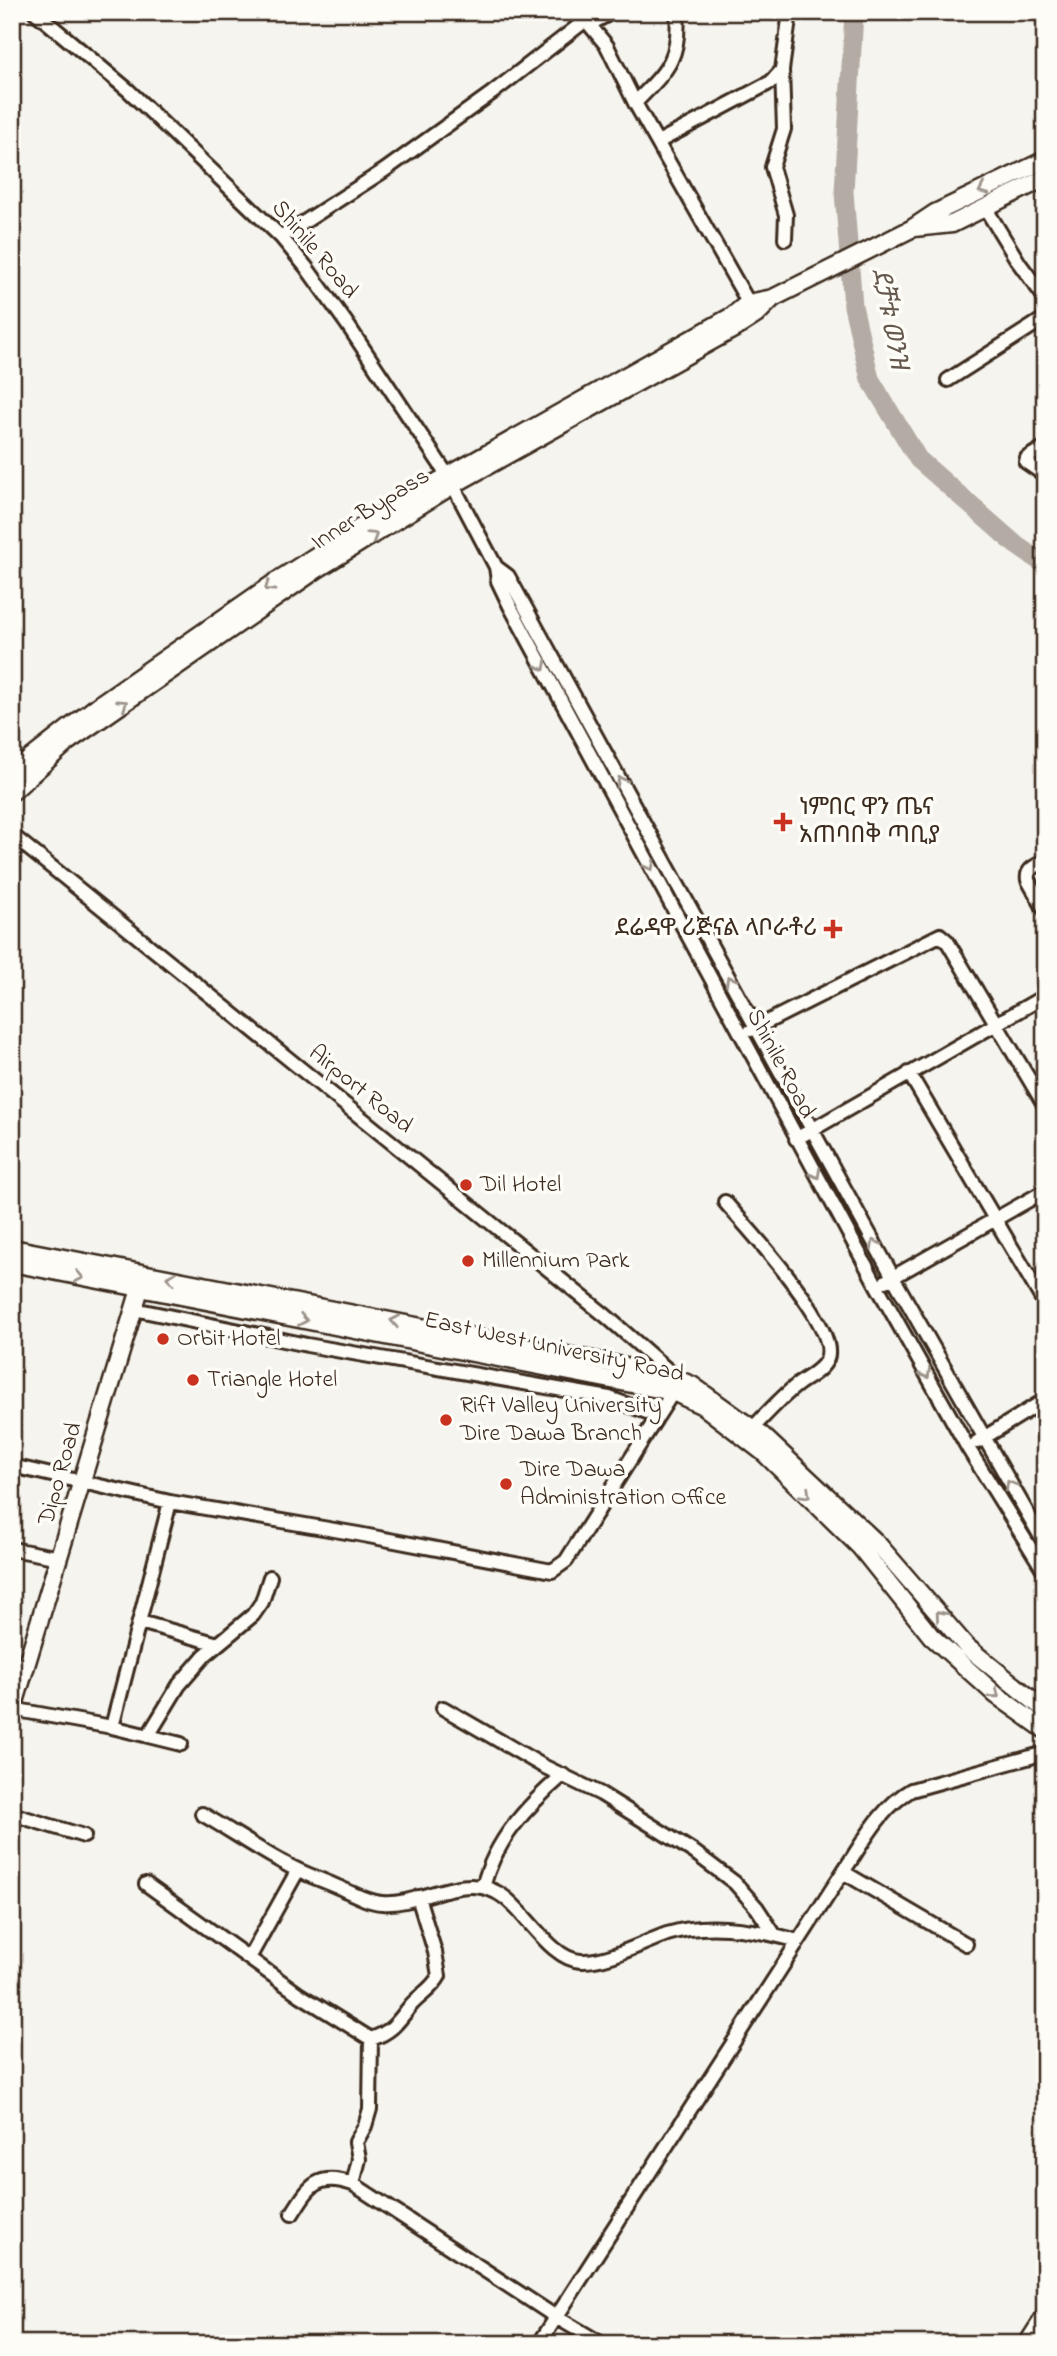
<svg xmlns="http://www.w3.org/2000/svg" width="1057" height="2356" font-family="'Indie Flower','Noto Sans Ethiopic',sans-serif">
	<style>
		.lines { fill: none; stroke-linecap: round; stroke-linejoin: round }
		.river { stroke: #b4aca4; stroke-width: 19 }
		.minor-casing { stroke: #3b2a1e; stroke-width: 18 }
		.major-casing { stroke: #3b2a1e; stroke-width: 21 }
		.minor { stroke: #fdfcf7; stroke-width: 12 }
		.major { stroke: #fdfcf7; stroke-width: 16 }
		.oneway { stroke: #9c938a }
		.poi-dot { fill: #c8321e; stroke: #fdfcf7; stroke-width: 2.5 }
		.labels { text-anchor: middle; dominant-baseline: central; stroke-width: 7; stroke-linejoin: round; paint-order: stroke }
		.street-label { font-size: 24px; fill: #3b2a1e; stroke: #fdfcf7 }
		.poi-label { font-size: 24px; fill: #3b2a1e; stroke: #fdfcf7; text-anchor: start }
		.water-label { font-size: 26px; font-style: italic; fill: #65584d; stroke: #fdfcf7 }
	</style>
	<rect width="100%" height="100%" fill="#f5f4ee"/>
	<filter id="ink" filterUnits="userSpaceOnUse"><feTurbulence type="fractalNoise" baseFrequency=".0143" numOctaves="2"/><feDisplacementMap in="SourceGraphic" scale="14" xChannelSelector="R" yChannelSelector="G"/><feConvolveMatrix kernelMatrix="1 2 1 2 8 2 1 2 1" color-interpolation-filters="sRGB"/></filter>
	<g filter="url(#ink)">
		<g class="lines">
			<path class="river" d="M 854,12 L 844,192 L 853,306 L 870,379 L 918,459 L 1016,545 L 1045,565"/>
			<defs>
				<path id="minor" d="M 35,12 L 128,90 L 281,237 L 306,267 L 347,324 L 448,476 L 496,567 L 508,576 L 513,585 L 893,1277 L 1045,1544
					M 579,12 L 607,46 L 635,103 L 752,309
					M 590,24 L 612,12
					M 635,103 C 666,71 681,60 677,12
					M 658,142 L 771,82 L 782,70
					M 986,209 L 1019,263 L 1045,298
					M 281,237 L 385,170 L 492,93 L 586,20
					M 785,239 L 786,215 L 772,167 L 784,129 L 782,70 L 790,12
					M 948,380 L 1045,318
					M 1045,447 L 1027,458 L 1026,462 L 1045,475
					M 496,567 L 498,581 L 510,606 L 877,1286 L 968,1448 L 1045,1572
					M 12,835 L 606,1316 L 679,1380 L 673,1392 L 566,1561 L 552,1571 L 358,1534 L 170,1502 L 12,1466
					M 1045,861 C 1036,866 1026,869 1028,880 L 1045,910
					M 751,1030 L 940,935 L 947,941 L 1045,1106
					M 909,1073 L 1045,1304
					M 796,1139 L 1045,996
					M 725,1202 C 746,1227 844,1330 826,1361 C 820,1372 806,1378 797,1385 C 779,1399 763,1418 747,1434
					M 886,1281 L 1045,1191
					M 134,1309 L 307,1345 L 609,1398 L 658,1416
					M 977,1442 L 1045,1400
					M 12,1549 L 60,1558
					M 140,1622 L 218,1644
					M 443,1708 L 543,1766 L 601,1794 L 694,1852 L 735,1883 L 757,1908 L 774,1934
					M 12,1709 L 112,1727 L 181,1744
					M 112,1727 L 170,1502
					M 148,1736 L 179,1685 L 205,1655 L 253,1615 L 262,1602 L 270,1577
					M 12,1814 L 84,1836
					M 202,1814 C 230,1830 256,1848 284,1863 C 301,1873 320,1879 338,1887 C 352,1893 367,1902 382,1903 C 420,1906 459,1873 496,1892 C 523,1905 549,1960 581,1961 C 608,1962 642,1943 667,1934 C 707,1921 759,1930 798,1941
					M 298,1870 L 249,1958 L 146,1884 L 300,1995 L 371,2039 C 394,2031 398,2021 412,2004 C 421,1994 432,1989 439,1976 L 435,1952 L 418,1897
					M 843,1872 L 966,1944
					M 483,1887 C 495,1840 527,1806 563,1775
					M 353,2184 L 359,2159 L 356,2142 L 365,2126 L 370,2109 L 371,2039
					M 292,2214 C 310,2185 318,2172 353,2184 L 556,2317 L 602,2344
					M 539,2344 L 843,1872 C 863,1843 880,1808 911,1790 L 1045,1753"/>
				<path id="major" d="M 914,228 L 952,224 L 1045,178
					M 12,773 L 101,703 L 281,578 L 389,509 L 732,316 L 748,303 L 773,298 L 911,229 L 935,213 L 1045,160
					M 12,792 L 69,741 L 316,570 L 453,485 L 739,326 L 756,315 L 773,298
					M 12,1248 L 613,1364 L 679,1380 L 692,1385 L 763,1436 L 877,1543 L 967,1647 L 1045,1710
					M 12,1263 L 673,1392 L 703,1406 L 764,1453 L 860,1547 L 931,1636 L 996,1695 L 1045,1730
					M 12,1712 L 143,1279
					M 1027,2344 L 1045,2316"/>
			</defs>
			<use href="#minor" class="minor-casing"/>
			<use href="#major" class="major-casing"/>
			<use href="#minor" class="minor"/>
			<use href="#major" class="major"/>
		</g>
		<defs><path id="oneway-chevron" d="M-2-3.5L2.5 0L-2 3.5" fill="none" stroke-width="1.6" stroke-linecap="round" stroke-linejoin="round" transform="scale(1.75)"/></defs>
		<g class="oneway">
			<use href="#oneway-chevron" transform="translate(983 190) rotate(155)"/>
			<use href="#oneway-chevron" transform="translate(373 536) rotate(-32)"/>
			<use href="#oneway-chevron" transform="translate(269 587) rotate(145)"/>
			<use href="#oneway-chevron" transform="translate(542 666) rotate(62)"/>
			<use href="#oneway-chevron" transform="translate(123 704) rotate(-34)"/>
			<use href="#oneway-chevron" transform="translate(621 781) rotate(-119)"/>
			<use href="#oneway-chevron" transform="translate(650 866) rotate(62)"/>
			<use href="#oneway-chevron" transform="translate(730 980) rotate(-119)"/>
			<use href="#oneway-chevron" transform="translate(816 1174) rotate(61)"/>
			<use href="#oneway-chevron" transform="translate(875 1244) rotate(-119)"/>
			<use href="#oneway-chevron" transform="translate(79 1277) rotate(11)"/>
			<use href="#oneway-chevron" transform="translate(171 1278) rotate(-170)"/>
			<use href="#oneway-chevron" transform="translate(303 1320) rotate(11)"/>
			<use href="#oneway-chevron" transform="translate(395 1321) rotate(-169)"/>
			<use href="#oneway-chevron" transform="translate(926 1374) rotate(61)"/>
			<use href="#oneway-chevron" transform="translate(1010 1485) rotate(-120)"/>
			<use href="#oneway-chevron" transform="translate(806 1494) rotate(44)"/>
			<use href="#oneway-chevron" transform="translate(940 1615) rotate(-131)"/>
			<use href="#oneway-chevron" transform="translate(995 1694) rotate(39)"/>
		</g>
	</g>
	<g class="poi-dot">
		<path d="M779.5 811.5h7v7h7v7h-7v7h-7v-7h-7v-7h7z"/>
		<path d="M829.5 918.5h7v7h7v7h-7v7h-7v-7h-7v-7h7z"/>
		<circle cx="466" cy="1185" r="7"/>
		<circle cx="468" cy="1261" r="7"/>
		<circle cx="163" cy="1339" r="7"/>
		<circle cx="193" cy="1380" r="7"/>
		<circle cx="446" cy="1420" r="7"/>
		<circle cx="506" cy="1484" r="7"/>
	</g>
	<g class="labels">
		<g class="street-label">
			<text transform="translate(314 250) rotate(50)">Shinile Road</text>
			<text transform="translate(371 510) rotate(-32)">Inner Bypass</text>
			<text transform="translate(780 1064) rotate(62)">Shinile Road</text>
			<text transform="translate(360 1090) rotate(39)">Airport Road</text>
			<text transform="translate(554 1348) rotate(12)">East West University Road</text>
			<text transform="translate(61 1474) rotate(-74)">Dipo Road</text>
		</g>
		<g class="poi-label">
			<text x="799" y="808">ነምበር ዋን ጤና<tspan x="799" dy="28">አጠባበቅ ጣቢያ</tspan></text>
			<text x="817" y="929" text-anchor="end">ደሬዳዋ ሪጅናል ላቦራቶሪ</text>
			<text x="480" y="1185">Dil Hotel</text>
			<text x="482" y="1261">Millennium Park</text>
			<text x="177" y="1339">Orbit Hotel</text>
			<text x="207" y="1380">Triangle Hotel</text>
			<text x="460" y="1406">Rift Valley University<tspan x="460" dy="28">Dire Dawa Branch</tspan></text>
			<text x="520" y="1470">Dire Dawa<tspan x="520" dy="28">Administration Office</tspan></text>
		</g>
		<g class="water-label">
			<text transform="translate(888 319) rotate(79)">ደቻቱ ወንዝ</text>
		</g>
	</g>
	<rect width="1057" height="2356" fill="none" stroke="#fdfcf7" stroke-width="42"/>
	<rect x="21" y="21" width="1015" height="2314" fill="none" stroke="#3b2a1e" stroke-width="2.5" filter="url(#ink)"/>
</svg>
